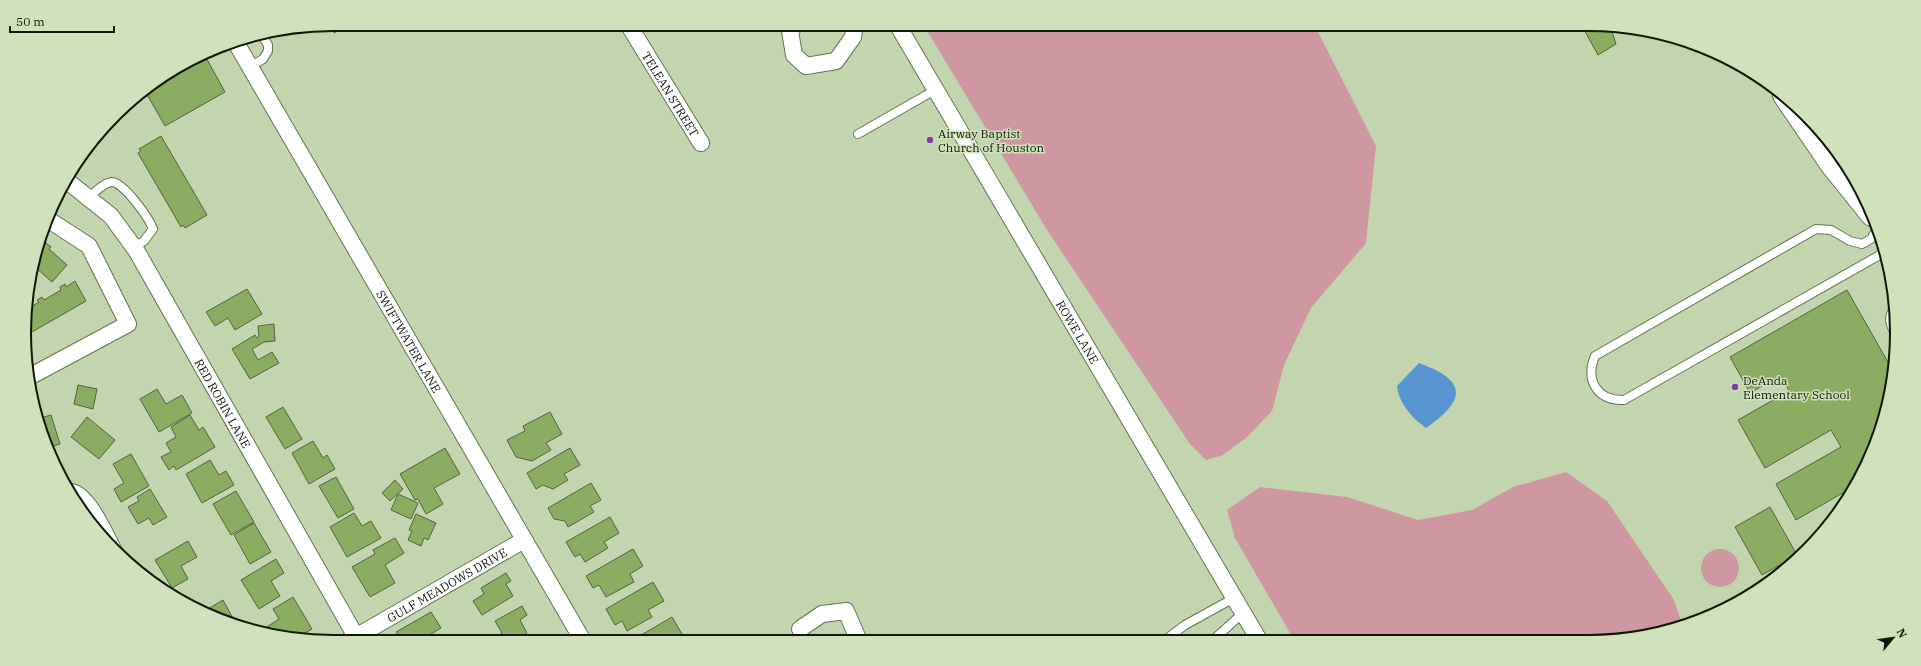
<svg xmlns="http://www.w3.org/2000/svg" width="1921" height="666" font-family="'IBM Plex Serif',serif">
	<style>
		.green { fill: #cf98a0 }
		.water { fill: #5995d0 }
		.building { fill: #8aad62; stroke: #536342 }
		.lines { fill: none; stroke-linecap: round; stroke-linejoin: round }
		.service-casing { stroke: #637452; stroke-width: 10 }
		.minor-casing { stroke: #637452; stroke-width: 18 }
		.secondary-casing { stroke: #637452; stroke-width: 24 }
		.service { stroke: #fff; stroke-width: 8 }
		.minor { stroke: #fff; stroke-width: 16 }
		.secondary { stroke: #fff; stroke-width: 22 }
		.poi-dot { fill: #803bae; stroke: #cfe2bc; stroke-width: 1.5 }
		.labels { text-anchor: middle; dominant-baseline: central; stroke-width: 3; stroke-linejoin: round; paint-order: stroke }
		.street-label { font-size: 12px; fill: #111709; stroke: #cfe2bc }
		.poi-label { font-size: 12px; fill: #111709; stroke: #cfe2bc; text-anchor: start }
		.rim { fill: none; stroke: #111709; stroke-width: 2 }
	</style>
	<rect width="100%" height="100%" fill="#c2d5af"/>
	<path class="green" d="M 923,24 L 1314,24 L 1376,146 L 1366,243 L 1311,308 L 1284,365 L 1272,411 L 1247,437 L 1223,455 L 1206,460 L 1190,444 L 1047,230 Z
		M 1566,472 L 1607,501 L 1674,600 L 1682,623 L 1629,639 L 1294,640 L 1235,538 L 1227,510 L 1260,487 L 1347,497 L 1418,520 L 1472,510 L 1513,487 Z
		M1701 568a19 19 0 1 1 38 0a19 19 0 1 1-38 0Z"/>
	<path class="water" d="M 1419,363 C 1468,381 1466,400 1426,428 C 1412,418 1399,404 1397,386 Z"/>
	<path class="building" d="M 330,24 L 350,24 L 334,33 Z
		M 1581,24 L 1619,28 L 1612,32 L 1616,44 L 1598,55 Z
		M 204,54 L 225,92 L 165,126 L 145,91 Z
		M 161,136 L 207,215 L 185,228 L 183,225 L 181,227 L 138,153 L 141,151 L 139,149 Z
		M 42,243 L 44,245 L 46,243 L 51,247 L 49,249 L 67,265 L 52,282 L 35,267 Z
		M 75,281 L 86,301 L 25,336 L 26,310 L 39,302 L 37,300 L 42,297 L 44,300 L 61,290 L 60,287 L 65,284 L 66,287 Z
		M 247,289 L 262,314 L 235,330 L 228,318 L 215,326 L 206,312 Z
		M 1847,290 L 1893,371 L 1887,412 L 1882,415 L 1884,418 L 1855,488 L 1849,496 L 1846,491 L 1796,520 L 1776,484 L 1841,447 L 1831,430 L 1765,468 L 1738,420 L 1789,391 L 1781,375 L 1750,393 L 1730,357 Z
		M 274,324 L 275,341 L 264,342 L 252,349 L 258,360 L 272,352 L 279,363 L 250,379 L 232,349 L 255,335 L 257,338 L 259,337 L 258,326 Z
		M 78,385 L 97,389 L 93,409 L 74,404 Z
		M 157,389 L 166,404 L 182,395 L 192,413 L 159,432 L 140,399 Z
		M 283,407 L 302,439 L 285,449 L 266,417 Z
		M 550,412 L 562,434 L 546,443 L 551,450 L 532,461 L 516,457 L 507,440 L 525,431 L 523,426 Z
		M 51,415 L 60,444 L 50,447 L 37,419 Z
		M 190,415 L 199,430 L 203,427 L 215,447 L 176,470 L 174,466 L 169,470 L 161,457 L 171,452 L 166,443 L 176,437 L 171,427 Z
		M 87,417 L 115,440 L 99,459 L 71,437 Z
		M 313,441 L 323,458 L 327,455 L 335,469 L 309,484 L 292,453 Z
		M 445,448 L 460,474 L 434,488 L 443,504 L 426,514 L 418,499 L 415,500 L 400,474 Z
		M 570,448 L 580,465 L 564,474 L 568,480 L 553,489 L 543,485 L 536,489 L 527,473 Z
		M 131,454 L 149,486 L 121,502 L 114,489 L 124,483 L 113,464 Z
		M 210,460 L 219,475 L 226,471 L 234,485 L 202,503 L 186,474 Z
		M 336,477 L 354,509 L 338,518 L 319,486 Z
		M 395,480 L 403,489 L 390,501 L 382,493 Z
		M 591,483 L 601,500 L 590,506 L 594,512 L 568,527 L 565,521 L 554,519 L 548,508 Z
		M 150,489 L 167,517 L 153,525 L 149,518 L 138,524 L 128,507 L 139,501 L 137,497 Z
		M 236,491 L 254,522 L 231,535 L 213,504 Z
		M 398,494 L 418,503 L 411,519 L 391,510 Z
		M 1770,507 L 1797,555 L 1762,575 L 1735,527 Z
		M 354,513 L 362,526 L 371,521 L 381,538 L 347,557 L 330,527 Z
		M 416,514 L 436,523 L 428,540 L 424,538 L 421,546 L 408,540 L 412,531 L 409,530 Z
		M 610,517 L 619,533 L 604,542 L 608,548 L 585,562 L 580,554 L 575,557 L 566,542 Z
		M 254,523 L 271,552 L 250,564 L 234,535 Z
		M 395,538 L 404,553 L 385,565 L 395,583 L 370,597 L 352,567 L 375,554 L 373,550 Z
		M 188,541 L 197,557 L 181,566 L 188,579 L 172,588 L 155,560 Z
		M 633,549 L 643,566 L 630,574 L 634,582 L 606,597 L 599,585 L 593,588 L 586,576 Z
		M 276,559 L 284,573 L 271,581 L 280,596 L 259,609 L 241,580 Z
		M 506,573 L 511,581 L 506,584 L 513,596 L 482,615 L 473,601 L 484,594 L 481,588 Z
		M 653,582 L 664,601 L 648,610 L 652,617 L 627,631 L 622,621 L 615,625 L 606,609 Z
		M 293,597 L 312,629 L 298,637 L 259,632 L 279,619 L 273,609 Z
		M 223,600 L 236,624 L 206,610 Z
		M 522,606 L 527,615 L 520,620 L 527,633 L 513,642 L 498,642 L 495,637 L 502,633 L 495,621 Z
		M 431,612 L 441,628 L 423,639 L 424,642 L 402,642 L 396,632 Z
		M 672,617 L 682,634 L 670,641 L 631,641 Z"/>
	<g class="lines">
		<defs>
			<path id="service" d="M 250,67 L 263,59 L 268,51 L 268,45 L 261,34
				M 858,134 L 935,90
				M 88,198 C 94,193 103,183 111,182 C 123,181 149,218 153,229 L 144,241 L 134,247
				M 1878,227 L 1871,239 L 1862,244 L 1850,241 L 1831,230 L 1816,229 L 1595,356 C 1585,380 1597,401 1624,400 L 1885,252
				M 1895,307 C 1887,317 1890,325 1896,335
				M 1165,640 L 1185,625 L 1234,598
				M 1213,640 L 1243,613"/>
			<g id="minor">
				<path id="s1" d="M 628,24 L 701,143"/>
				<path d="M 796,24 L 790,31 L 794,55 L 806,66 L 836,61 L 853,37 L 855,24"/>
				<path id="s2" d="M 897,24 L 1259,640"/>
				<path id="s3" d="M 235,41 L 583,641"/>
				<path id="s4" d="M 66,180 L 111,216 L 136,250 L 359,642"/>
				<path d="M 29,377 L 128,324 L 89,246 L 49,220"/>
				<path d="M 71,492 C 88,494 106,536 114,551"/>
				<path d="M 800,629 L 822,614 L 846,611 L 859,641"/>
				<path id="s5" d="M 347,642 L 524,540"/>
			</g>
			<path id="secondary" d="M 1784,95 L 1831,164 L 1872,215"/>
		</defs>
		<use href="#service" class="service-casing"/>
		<use href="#minor" class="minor-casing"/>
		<use href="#secondary" class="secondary-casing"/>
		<use href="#service" class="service"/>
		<use href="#minor" class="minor"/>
		<use href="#secondary" class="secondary"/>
	</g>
	<g class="poi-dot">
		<circle cx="930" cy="140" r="4"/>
		<circle cx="1735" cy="387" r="4"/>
	</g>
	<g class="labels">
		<g class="street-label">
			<text stroke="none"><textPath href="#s1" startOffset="82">TELEAN STREET</textPath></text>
			<text stroke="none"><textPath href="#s2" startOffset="357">ROWE LANE</textPath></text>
			<text stroke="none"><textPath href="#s3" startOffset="347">SWIFTWATER LANE</textPath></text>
			<text stroke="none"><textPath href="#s4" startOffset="276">RED ROBIN LANE</textPath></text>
			<text stroke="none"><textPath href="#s5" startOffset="115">GULF MEADOWS DRIVE</textPath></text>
		</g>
		<g class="poi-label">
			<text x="938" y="133">Airway Baptist<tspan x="938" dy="14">Church of Houston</tspan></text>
			<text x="1743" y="380">DeAnda<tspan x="1743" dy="14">Elementary School</tspan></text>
		</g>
	</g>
	<path d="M0 0H1921V666H0ZM333 31H1588A302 302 0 0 1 1890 333V333A302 302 0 0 1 1588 635H333A302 302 0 0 1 31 333V333A302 302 0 0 1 333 31Z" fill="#cfe2bc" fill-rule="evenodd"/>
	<path class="rim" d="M333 31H1588A302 302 0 0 1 1890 333V333A302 302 0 0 1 1588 635H333A302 302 0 0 1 31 333V333A302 302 0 0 1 333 31Z"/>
	<g transform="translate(1893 638) rotate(61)" stroke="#cfe2bc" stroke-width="3" paint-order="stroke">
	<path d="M0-3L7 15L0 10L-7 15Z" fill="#111709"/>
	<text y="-6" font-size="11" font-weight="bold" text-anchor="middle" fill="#111709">N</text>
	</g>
	<path d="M10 26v6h104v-6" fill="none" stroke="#111709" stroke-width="2"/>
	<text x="16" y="26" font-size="12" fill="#111709" stroke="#cfe2bc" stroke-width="3" paint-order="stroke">50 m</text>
</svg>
